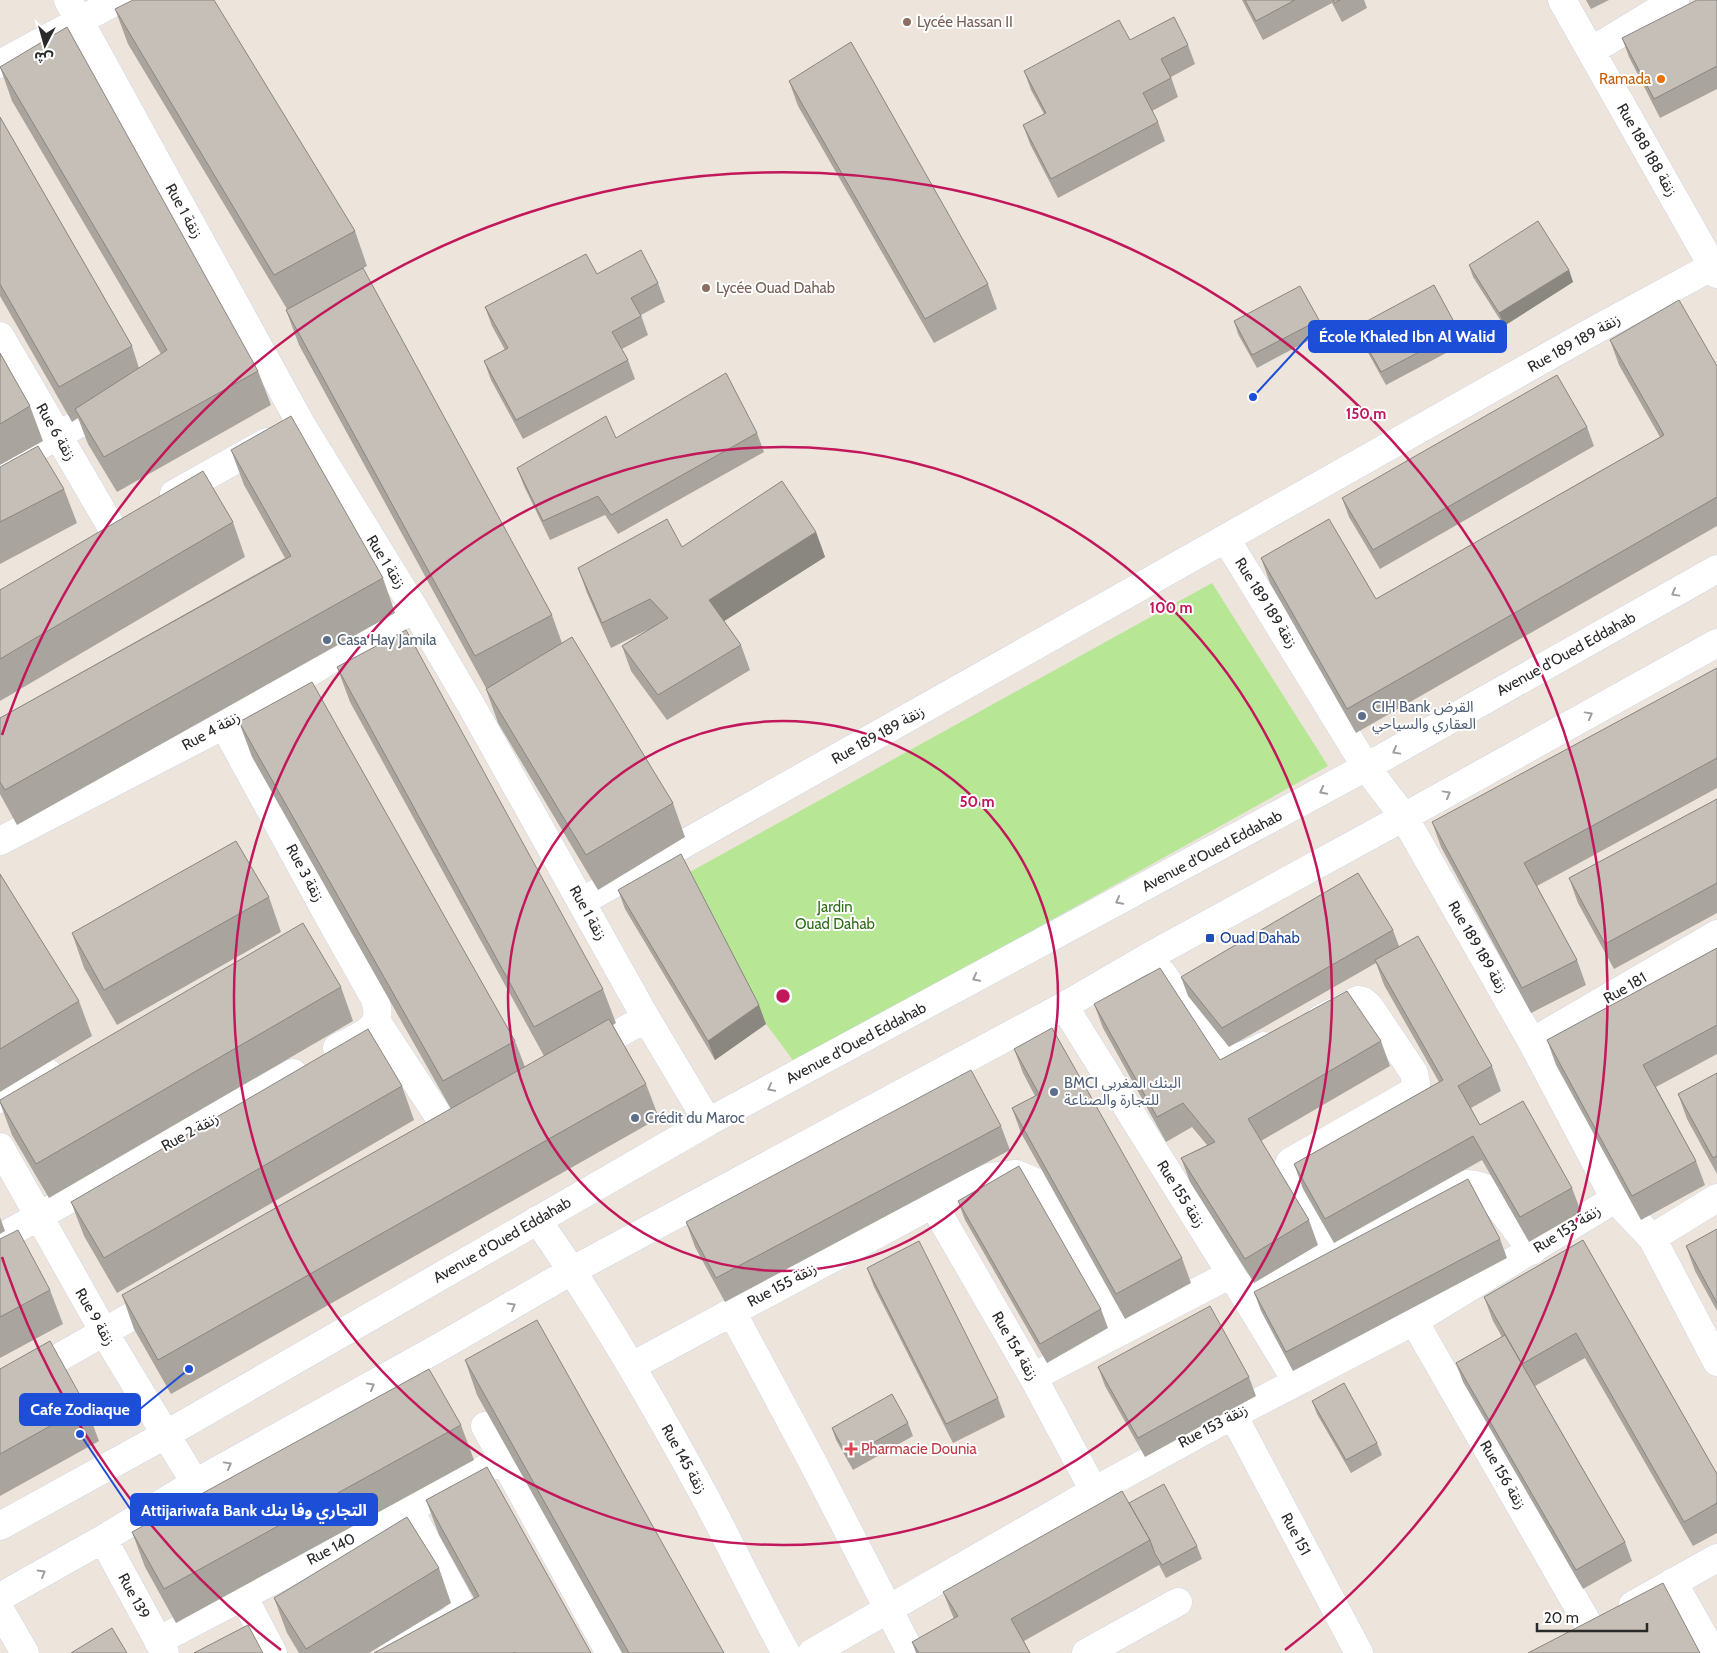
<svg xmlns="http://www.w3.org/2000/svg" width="1717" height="1653" font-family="Cabin,'Noto Sans Arabic',sans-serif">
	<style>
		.green { fill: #b7e795 }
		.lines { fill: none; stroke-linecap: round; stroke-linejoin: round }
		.minor-casing { stroke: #d1d6e4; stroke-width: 29 }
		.minor { stroke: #fff; stroke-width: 28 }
		.wall { fill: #a9a49d }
		.shaded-wall { fill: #8a8680 }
		.building { fill: #c5bfb7; stroke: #8a8680 }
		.oneway { stroke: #9f9f9f }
		.ring { fill: none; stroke: #c2185b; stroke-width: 2.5 }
		.education-dot { fill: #8d6e63; stroke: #fff; stroke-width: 2 }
		.food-dot { fill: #e8710a; stroke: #fff; stroke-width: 2 }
		.service-dot { fill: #5c6f8a; stroke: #fff; stroke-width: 2 }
		.transit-dot { fill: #1a4fb4; stroke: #fff; stroke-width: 2 }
		.health-dot { fill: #e0444e; stroke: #fff; stroke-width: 2 }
		.labels { text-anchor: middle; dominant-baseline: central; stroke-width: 4; stroke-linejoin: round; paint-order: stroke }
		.education-label { font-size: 15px; fill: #785e54; stroke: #fff; text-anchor: start }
		.food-label { font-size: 15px; fill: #c56008; stroke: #fff; text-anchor: end }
		.street-label { font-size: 15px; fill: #2a2a2a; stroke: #fff }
		.service-label { font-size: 15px; fill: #4e5e75; stroke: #fff; text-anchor: start }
		.park-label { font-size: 15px; fill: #2e6c16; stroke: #fff }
		.transit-label { font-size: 15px; fill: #164399; stroke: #fff; text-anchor: start }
		.health-label { font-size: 15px; fill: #be3a42; stroke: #fff; text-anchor: start }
		.centre { fill: #c2185b; stroke: #fff; stroke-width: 2.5 }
		.ring-label { font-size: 15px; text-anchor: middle; font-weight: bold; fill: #c2185b; stroke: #fff; stroke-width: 4; stroke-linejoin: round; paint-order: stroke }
		.leader { fill: none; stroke: #1d4ed8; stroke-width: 2 }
		.callout-dot { fill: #1d4ed8; stroke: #fff; stroke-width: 2 }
		.callout { fill: #1d4ed8; stroke: #1d4ed8; stroke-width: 2 }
		.callout-label { font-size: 16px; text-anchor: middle; font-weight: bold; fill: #fff }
	</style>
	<rect width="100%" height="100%" fill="#ede4dc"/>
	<path class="green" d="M 1212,583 L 1328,766 L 795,1063 L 766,1024 L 688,873 Z"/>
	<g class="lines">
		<defs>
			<path id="minor" d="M 68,0 L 301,424 L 414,608 L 471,705 L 646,1018 L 708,1122
				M 1562,0 L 1717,274
				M 1591,51 L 1675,0
				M 0,64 L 118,0
				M 0,336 L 112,528
				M 0,468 L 112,405
				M 174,494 L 267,442
				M 1226,539 L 1366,767 L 1404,817 L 1532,1042 L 1615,1199 L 1652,1238 L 1717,1362
				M 224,725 L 330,919 L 374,997 C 387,1030 362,1034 337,1048
				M 0,841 L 224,725 L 414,608
				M 581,902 L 1586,335 L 1713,266
				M 1162,973 C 1175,991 1213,1055 1234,1057 C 1244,1057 1255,1051 1264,1046
				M 1064,1006 L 1243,1293 L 1297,1382
				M 1320,1019 L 1358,1000 L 1363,1001 L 1369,1006 L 1414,1073 L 1416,1084 L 1411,1093 L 1290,1162 L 1286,1172 L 1288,1181 L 1326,1249
				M 377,1022 L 449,1132
				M 1532,1042 L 1717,934
				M 586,1052 L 646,1018
				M 0,1099 L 48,1073
				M 0,1147 L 104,1332 L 195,1483
				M 933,1204 L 1033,1377 L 1094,1491
				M 537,1220 C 599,1307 653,1401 704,1495 C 732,1547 757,1601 786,1653
				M 0,1238 L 293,1073
				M 1652,1238 L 1717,1198
				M 1243,1293 L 1326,1249 L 1454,1187 C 1466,1183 1474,1183 1485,1188 L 1532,1251
				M 732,1312 L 811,1459 L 911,1653
				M 1414,1321 L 1591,1629
				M 632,1366 L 933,1204 L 991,1177 L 1016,1174 L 1035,1182 L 1052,1202 L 1121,1331
				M 1033,1377 L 1231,1274
				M 0,1391 L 162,1299
				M 1233,1415 L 1359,1653
				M 485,1426 L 610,1653
				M 0,1526 L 165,1435 L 708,1122 L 1366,767 L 1717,569
				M 103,1539 L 165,1653
				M 1673,1582 L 1713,1653
				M 243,1596 L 273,1653
				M 0,1597 L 103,1539 L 195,1483 L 440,1347 L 573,1270 L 1064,1006 L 1150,956 L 1404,817 L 1717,643
				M 1633,1605 L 1717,1558
				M 0,1610 L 25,1653
				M 158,1641 L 504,1459
				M 391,1653 L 454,1619 L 460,1611 L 458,1600 L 409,1509
				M 812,1653 L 1094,1491 L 1233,1415 L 1414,1321 L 1615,1199
				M 1086,1653 L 1178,1602"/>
		</defs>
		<use href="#minor" class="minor-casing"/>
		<use href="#minor" class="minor"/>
	</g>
	<path class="wall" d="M 1242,0 L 1364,0 L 1367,8 L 1342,22 L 1332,3 L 1263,40 Z
		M 1586,0 L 1609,0 L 1591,9 Z
		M 1717,0 L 1717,89 L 1660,118 L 1629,57 L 1622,38 Z
		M 115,9 L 355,231 L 367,266 L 340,281 L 552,615 L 562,643 L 673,803 L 685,837 L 598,890 L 498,723 L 486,689 L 486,688 L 299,345 L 286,310 L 287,309 L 128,44 Z
		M 1130,40 L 1188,45 L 1195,64 L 1171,77 L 1178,97 L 1152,111 L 1158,122 L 1165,141 L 1058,198 L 1030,144 L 1023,125 L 1044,114 L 1031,90 L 1024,71 Z
		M 0,67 L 258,371 L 271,405 L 117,492 L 88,444 L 78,418 L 72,422 L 0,296 L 0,117 L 132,346 L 139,368 L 161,354 L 12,101 Z
		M 789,81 L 988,284 L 997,309 L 934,343 L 798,106 Z
		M 1469,265 L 1569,270 L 1573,282 L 1504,326 L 1473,277 Z
		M 597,274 L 658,283 L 665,302 L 641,315 L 648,335 L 622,349 L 628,360 L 635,379 L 523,439 L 491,380 L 484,361 L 505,350 L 492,326 L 485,307 Z
		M 1319,320 L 1323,333 L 1257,368 L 1238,334 L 1234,321 Z
		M 1356,327 L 1459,331 L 1463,344 L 1386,385 L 1361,340 Z
		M 1610,340 L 1717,366 L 1717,526 L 1356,733 L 1270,583 L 1261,558 L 1376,599 L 1660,437 L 1619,365 Z
		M 0,353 L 30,406 L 43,441 L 0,465 Z
		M 1587,427 L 1594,446 L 1380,569 L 1349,517 L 1342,498 Z
		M 757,433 L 764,452 L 618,534 L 605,515 L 550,540 L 524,486 L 517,468 L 616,438 Z
		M 231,450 L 383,578 L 395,613 L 17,825 L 0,794 L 0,718 L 285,558 L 244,485 Z
		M 0,467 L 64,489 L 77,523 L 0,564 Z
		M 233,522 L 245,557 L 0,701 L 0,590 Z
		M 816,532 L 825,557 L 724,621 L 741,645 L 750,670 L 667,720 L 631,671 L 622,646 L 649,629 L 611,648 L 587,593 L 578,568 L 682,547 Z
		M 337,667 L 603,989 L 616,1023 L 613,1025 L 646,1084 L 659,1118 L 171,1394 L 134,1329 L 122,1295 L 451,1109 L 252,757 L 239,722 L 515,1041 L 525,1067 L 544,1056 L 350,702 Z
		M 1717,668 L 1717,788 L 1537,886 L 1577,960 L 1586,985 L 1531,1013 L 1441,847 L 1432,822 Z
		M 1717,799 L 1717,913 L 1614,969 L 1578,903 L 1569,878 Z
		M 0,874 L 79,1001 L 92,1036 L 0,1092 Z
		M 618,890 L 766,1024 L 715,1060 L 625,909 Z
		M 269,897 L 281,932 L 117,1025 L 84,968 L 72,933 Z
		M 1393,930 L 1399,946 L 1492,1066 L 1501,1091 L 1471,1108 L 1480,1125 L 1572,1188 L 1581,1212 L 1529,1242 L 1482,1160 L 1334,1243 L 1303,1189 L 1294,1164 L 1439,1082 L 1384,985 L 1376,963 L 1229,1047 L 1188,996 L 1181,977 Z
		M 1717,948 L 1717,1054 L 1656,1087 L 1696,1161 L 1705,1185 L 1641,1220 L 1556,1065 L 1547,1040 Z
		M 341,987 L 353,1021 L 49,1198 L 12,1135 L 0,1103 L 0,1100 Z
		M 1094,1004 L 1220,1060 L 1381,1041 L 1390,1066 L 1261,1141 L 1309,1220 L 1318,1245 L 1254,1283 L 1190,1182 L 1181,1158 L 1207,1145 L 1192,1127 L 1166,1142 L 1103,1028 Z
		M 1014,1049 L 1182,1258 L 1191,1283 L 1125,1319 L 1021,1133 L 1012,1108 L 1035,1096 L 1023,1073 Z
		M 1717,1073 L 1717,1174 L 1687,1119 L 1678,1094 Z
		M 402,1086 L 414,1120 L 117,1293 L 84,1236 L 71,1202 Z
		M 1001,1126 L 1010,1150 L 725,1302 L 695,1247 L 686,1222 Z
		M 958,1201 L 1101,1309 L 1108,1328 L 1047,1363 L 965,1220 Z
		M 0,1217 L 5,1231 L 0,1234 Z
		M 1717,1229 L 1717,1311 L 1695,1271 L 1686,1246 Z
		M 0,1239 L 50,1290 L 63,1324 L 0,1358 Z
		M 1500,1239 L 1507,1258 L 1293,1371 L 1261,1311 L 1254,1292 Z
		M 1583,1240 L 1717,1474 L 1717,1533 L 1693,1546 L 1585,1358 L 1535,1386 L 1625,1542 L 1632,1561 L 1583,1589 L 1463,1382 L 1456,1363 L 1502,1337 L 1493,1321 L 1484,1297 Z
		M 867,1268 L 998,1398 L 1005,1417 L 953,1443 L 874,1287 Z
		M 465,1360 L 724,1653 L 622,1653 L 477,1395 Z
		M 1098,1367 L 1249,1377 L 1256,1396 L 1145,1457 L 1105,1386 Z
		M 0,1369 L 86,1406 L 99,1441 L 0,1496 Z
		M 1312,1401 L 1377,1443 L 1382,1455 L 1351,1473 L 1317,1414 Z
		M 908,1423 L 913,1436 L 853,1470 L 836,1440 L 832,1428 Z
		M 461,1425 L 474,1460 L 176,1623 L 145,1567 L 132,1532 Z
		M 426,1500 L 591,1653 L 374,1653 L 474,1598 L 439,1535 Z
		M 1129,1503 L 1197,1546 L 1202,1559 L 1166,1578 L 1159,1565 L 1024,1641 L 1030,1653 L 916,1653 L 912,1642 L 954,1619 L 943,1592 Z
		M 439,1568 L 451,1603 L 369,1653 L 299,1653 L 287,1633 L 274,1598 Z"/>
	<path class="shaded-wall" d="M 1569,270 L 1573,282 L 1504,326 L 1499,313 Z
		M 816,532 L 825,557 L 718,625 L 709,600 Z
		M 759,1005 L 766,1024 L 715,1060 L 708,1041 Z"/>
	<path class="building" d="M 133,0 L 214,0 L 355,231 L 274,275 L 115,9 Z
		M 1245,0 L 1295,0 L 1256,21 Z
		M 1333,0 L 1340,0 L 1335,3 Z
		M 1697,0 L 1717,0 L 1717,66 L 1654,99 L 1622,38 Z
		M 1174,17 L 1188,45 L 1161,59 L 1171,78 L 1143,93 L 1158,122 L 1051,179 L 1023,125 L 1046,113 L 1024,71 L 1119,20 L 1130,40 Z
		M 67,27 L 258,371 L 104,457 L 75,409 L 167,350 L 0,67 Z
		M 851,42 L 988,284 L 925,319 L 789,81 Z
		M 0,117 L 132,346 L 59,387 L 0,284 Z
		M 1538,221 L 1569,270 L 1499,313 L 1469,265 Z
		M 641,250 L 658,283 L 631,298 L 641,316 L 612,332 L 628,360 L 516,420 L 484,361 L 508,348 L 485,307 L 586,254 L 597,274 Z
		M 363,268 L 552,615 L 475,656 L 286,310 Z
		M 1434,285 L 1459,331 L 1381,372 L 1356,327 Z
		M 1300,286 L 1319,320 L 1252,355 L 1234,321 Z
		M 1679,300 L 1717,366 L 1717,497 L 1347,709 L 1261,558 L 1329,519 L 1376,599 L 1664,435 L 1610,340 Z
		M 0,353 L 30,406 L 0,424 Z
		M 726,373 L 757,433 L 611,515 L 598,496 L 543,521 L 517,468 L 606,416 L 616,438 Z
		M 1557,375 L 1587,427 L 1373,550 L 1342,498 Z
		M 291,416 L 383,578 L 5,790 L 0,782 L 0,718 L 291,556 L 231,450 Z
		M 38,446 L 64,489 L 0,522 L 0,467 Z
		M 203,471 L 233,522 L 0,659 L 0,590 Z
		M 782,481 L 816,532 L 709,600 L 741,645 L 658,695 L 622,646 L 668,618 L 650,599 L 602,623 L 578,568 L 667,519 L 682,547 Z
		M 406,630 L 603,989 L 534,1027 L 337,667 Z
		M 572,637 L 673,803 L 586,855 L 486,689 Z
		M 1717,668 L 1717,758 L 1524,863 L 1577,960 L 1522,988 L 1432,822 Z
		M 312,682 L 515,1041 L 443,1081 L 239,722 Z
		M 1717,799 L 1717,883 L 1605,944 L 1569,878 Z
		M 236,841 L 269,897 L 104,990 L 72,933 Z
		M 681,854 L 759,1005 L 708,1041 L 618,890 Z
		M 1358,873 L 1393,930 L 1222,1028 L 1181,977 Z
		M 0,874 L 79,1001 L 0,1049 Z
		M 303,923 L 341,987 L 36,1164 L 0,1102 L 0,1100 Z
		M 1418,936 L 1492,1066 L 1458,1086 L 1480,1125 L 1523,1101 L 1572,1188 L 1520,1217 L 1473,1136 L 1325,1219 L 1294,1164 L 1443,1080 L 1375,960 Z
		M 1717,948 L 1717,1025 L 1643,1065 L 1696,1161 L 1632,1196 L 1547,1040 Z
		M 1160,968 L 1220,1060 L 1347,991 L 1381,1041 L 1248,1119 L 1309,1220 L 1245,1259 L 1181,1158 L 1215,1142 L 1183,1103 L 1157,1117 L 1094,1004 Z
		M 609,1019 L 646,1084 L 158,1360 L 122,1295 Z
		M 1052,1028 L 1182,1258 L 1116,1294 L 1012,1108 L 1039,1094 L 1014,1049 Z
		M 368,1029 L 402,1086 L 104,1258 L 71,1202 Z
		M 971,1070 L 1001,1126 L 716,1278 L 686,1222 Z
		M 1717,1073 L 1717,1156 L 1713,1158 L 1678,1094 Z
		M 1019,1166 L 1101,1309 L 1040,1344 L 958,1201 Z
		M 1468,1179 L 1500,1239 L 1286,1352 L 1254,1292 Z
		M 1717,1229 L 1717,1303 L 1686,1246 Z
		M 18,1230 L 50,1290 L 0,1317 L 0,1239 Z
		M 1583,1240 L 1717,1474 L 1717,1503 L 1684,1522 L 1576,1333 L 1522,1364 L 1484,1297 Z
		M 919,1241 L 998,1398 L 946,1424 L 867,1268 Z
		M 1210,1306 L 1249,1377 L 1138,1438 L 1098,1367 Z
		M 537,1320 L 724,1653 L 629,1653 L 465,1360 Z
		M 1505,1335 L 1625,1542 L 1576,1570 L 1456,1363 Z
		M 50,1341 L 86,1406 L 0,1454 L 0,1369 Z
		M 429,1369 L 461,1425 L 164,1589 L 132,1532 Z
		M 1344,1383 L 1377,1443 L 1346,1460 L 1312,1401 Z
		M 892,1394 L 908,1423 L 848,1457 L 832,1428 Z
		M 487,1467 L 591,1653 L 515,1653 L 515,1652 L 513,1653 L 374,1653 L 479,1596 L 426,1500 Z
		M 1164,1484 L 1197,1546 L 1162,1565 L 1155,1554 L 1150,1540 L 1129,1503 Z
		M 1122,1491 L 1150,1540 L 1011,1619 L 1030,1653 L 919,1653 L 912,1642 L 958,1616 L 943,1592 Z
		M 407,1517 L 439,1568 L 306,1649 L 274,1598 Z
		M 1663,1583 L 1700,1653 L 1528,1653 Z
		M 248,1625 L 263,1653 L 194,1653 Z
		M 112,1628 L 127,1653 L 71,1653 Z"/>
	<defs><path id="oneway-chevron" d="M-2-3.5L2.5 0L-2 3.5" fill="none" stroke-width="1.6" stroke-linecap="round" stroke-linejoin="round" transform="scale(1.25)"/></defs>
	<g class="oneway">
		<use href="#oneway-chevron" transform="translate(1675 593) rotate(151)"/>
		<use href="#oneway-chevron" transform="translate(1589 715) rotate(-29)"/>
		<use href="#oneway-chevron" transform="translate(1396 751) rotate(151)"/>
		<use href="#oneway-chevron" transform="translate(1323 791) rotate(152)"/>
		<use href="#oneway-chevron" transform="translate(1447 794) rotate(-29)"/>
		<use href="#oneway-chevron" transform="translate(1119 901) rotate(152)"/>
		<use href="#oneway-chevron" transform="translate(976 978) rotate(152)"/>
		<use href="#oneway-chevron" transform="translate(771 1088) rotate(152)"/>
		<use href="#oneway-chevron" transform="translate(512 1306) rotate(-30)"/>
		<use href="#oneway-chevron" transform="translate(371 1386) rotate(-29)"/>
		<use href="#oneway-chevron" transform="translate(228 1465) rotate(-29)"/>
		<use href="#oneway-chevron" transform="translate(42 1573) rotate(-30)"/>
	</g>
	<g class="ring">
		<circle cx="783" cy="996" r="275"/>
		<circle cx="783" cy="996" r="549"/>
		<path d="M281 1650A824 824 0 0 1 2 1257M2 735A824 824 0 1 1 1285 1650"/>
	</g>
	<g class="education-dot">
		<circle cx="907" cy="22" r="5"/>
		<circle cx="706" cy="288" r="5"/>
	</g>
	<circle class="food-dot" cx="1661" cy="79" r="5"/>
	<g class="service-dot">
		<circle cx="327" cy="640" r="5"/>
		<circle cx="1362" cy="716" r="5"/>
		<circle cx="1054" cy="1092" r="5"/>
		<circle cx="635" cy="1118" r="5"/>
	</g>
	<rect class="transit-dot" x="1205" y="933" width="10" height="10" rx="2.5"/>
	<path class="health-dot" d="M848.5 1441.5h5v5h5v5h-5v5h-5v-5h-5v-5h5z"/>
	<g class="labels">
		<g class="education-label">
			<text x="917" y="22">Lycée Hassan II</text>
			<text x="716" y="288">Lycée Ouad Dahab</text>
		</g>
		<g class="food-label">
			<text x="1651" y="79">Ramada</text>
		</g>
		<g class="street-label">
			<text transform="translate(1647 150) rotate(60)">Rue 188 زنقة 188</text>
			<text transform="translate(184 211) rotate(61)">Rue 1 زنقة</text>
			<text transform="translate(1574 343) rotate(-29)">Rue 189 زنقة 189</text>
			<text transform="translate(56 432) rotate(60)">Rue 6 زنقة</text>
			<text transform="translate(386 562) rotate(58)">Rue 1 زنقة</text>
			<text transform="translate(1266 603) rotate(58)">Rue 189 زنقة 189</text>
			<text transform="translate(1566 654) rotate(-29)">Avenue d'Oued Eddahab</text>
			<text transform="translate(211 731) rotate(-29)">Rue 4 زنقة</text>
			<text transform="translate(878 735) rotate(-29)">Rue 189 زنقة 189</text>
			<text transform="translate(1212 851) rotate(-28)">Avenue d'Oued Eddahab</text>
			<text transform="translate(305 873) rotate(62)">Rue 3 زنقة</text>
			<text transform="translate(588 913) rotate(61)">Rue 1 زنقة</text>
			<text transform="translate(1478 947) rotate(60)">Rue 189 زنقة 189</text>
			<text transform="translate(1625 988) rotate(-30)">Rue 181</text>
			<text transform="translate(856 1043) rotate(-28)">Avenue d'Oued Eddahab</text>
			<text transform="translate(190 1132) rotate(-29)">Rue 2 زنقة</text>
			<text transform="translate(1181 1194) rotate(58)">Rue 155 زنقة</text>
			<text transform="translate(1567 1229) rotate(-32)">Rue 153 زنقة</text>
			<text transform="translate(502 1240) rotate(-30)">Avenue d'Oued Eddahab</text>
			<text transform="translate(782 1285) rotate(-28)">Rue 155 زنقة</text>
			<text transform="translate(95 1317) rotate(60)">Rue 9 زنقة</text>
			<text transform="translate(1015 1346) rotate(60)">Rue 154 زنقة</text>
			<text transform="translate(1213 1426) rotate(-28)">Rue 153 زنقة</text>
			<text transform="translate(684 1459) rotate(61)">Rue 145 زنقة</text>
			<text transform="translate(1503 1475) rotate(60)">Rue 156 زنقة</text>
			<text transform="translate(1296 1534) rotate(62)">Rue 151</text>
			<text transform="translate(331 1549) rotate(-27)">Rue 140</text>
			<text transform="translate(134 1596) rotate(61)">Rue 139</text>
		</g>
		<g class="service-label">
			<text x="337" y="640">Casa Hay Jamila</text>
			<text x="1372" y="707">CIH Bank القرض<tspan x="1372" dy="17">العقاري والسياحي</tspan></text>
			<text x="1064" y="1083">BMCI البنك المغربي<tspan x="1064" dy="17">للتجارة والصناعة</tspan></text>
			<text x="645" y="1118">Crédit du Maroc</text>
		</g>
		<g class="park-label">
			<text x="835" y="907">Jardin<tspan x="835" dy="17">Ouad Dahab</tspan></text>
		</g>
		<g class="transit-label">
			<text x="1220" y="938">Ouad Dahab</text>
		</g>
		<g class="health-label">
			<text x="861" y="1449">Pharmacie Dounia</text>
		</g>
	</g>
	<circle cx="783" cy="996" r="8" class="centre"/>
	<g class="ring-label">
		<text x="1366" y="419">150 m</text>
		<text x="1171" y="613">100 m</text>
		<text x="977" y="807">50 m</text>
	</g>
	<path class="leader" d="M1253 397L1309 336M189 1369L140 1409M80 1434L131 1510"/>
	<g class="callout-dot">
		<circle cx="1253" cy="397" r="5"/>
		<circle cx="189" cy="1369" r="5"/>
		<circle cx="80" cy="1434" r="5"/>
	</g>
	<g class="callout">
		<rect x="1309" y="321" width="197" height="31" rx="5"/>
		<rect x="20" y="1394" width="120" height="31" rx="5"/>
		<rect x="131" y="1494" width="246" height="31" rx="5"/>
	</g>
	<g class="callout-label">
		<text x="1407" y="342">École Khaled Ibn Al Walid</text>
		<text x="80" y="1415">Cafe Zodiaque</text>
		<text x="254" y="1516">Attijariwafa Bank التجاري وفا بنك</text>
	</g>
	<g transform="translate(45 45) rotate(186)" stroke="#ffffff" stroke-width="4" paint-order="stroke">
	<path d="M0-4L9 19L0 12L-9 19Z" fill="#2a2a2a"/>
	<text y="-8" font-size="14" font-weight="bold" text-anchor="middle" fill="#2a2a2a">ش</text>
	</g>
	<path d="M1537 1623v8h110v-8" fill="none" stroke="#2a2a2a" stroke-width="2.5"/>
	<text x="1544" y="1623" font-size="15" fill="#2a2a2a" stroke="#ffffff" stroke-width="4" paint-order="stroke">20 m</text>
</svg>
